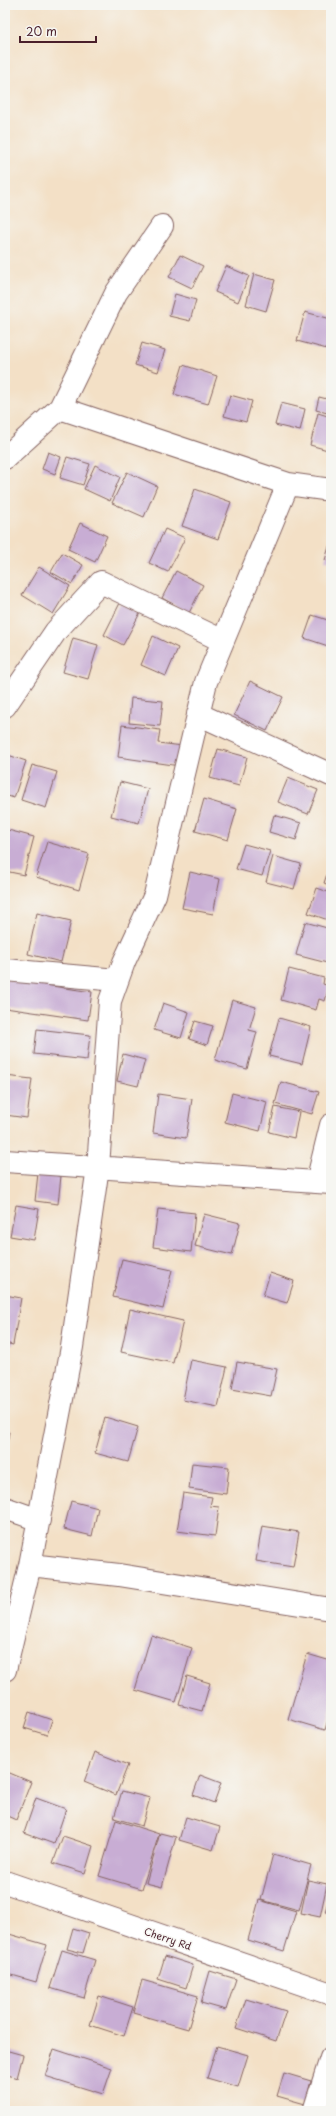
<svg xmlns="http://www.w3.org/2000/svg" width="336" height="2116" font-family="'Playpen Sans',sans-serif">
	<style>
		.building { fill: #c8add4 }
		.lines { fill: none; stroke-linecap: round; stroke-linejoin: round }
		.minor-casing { stroke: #856361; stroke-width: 24 }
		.minor { stroke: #fff; stroke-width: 22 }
		.labels { text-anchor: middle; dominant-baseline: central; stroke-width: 3; stroke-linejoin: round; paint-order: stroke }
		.street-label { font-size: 10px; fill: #4a1f2b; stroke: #f6f6f2 }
	</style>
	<rect width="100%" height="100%" fill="#f6f6f2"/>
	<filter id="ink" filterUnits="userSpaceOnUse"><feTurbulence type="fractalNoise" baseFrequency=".025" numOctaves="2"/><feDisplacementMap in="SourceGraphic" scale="8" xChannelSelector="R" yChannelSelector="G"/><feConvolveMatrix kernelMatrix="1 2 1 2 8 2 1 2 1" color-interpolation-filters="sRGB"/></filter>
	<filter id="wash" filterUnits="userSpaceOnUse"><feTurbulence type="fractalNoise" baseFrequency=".012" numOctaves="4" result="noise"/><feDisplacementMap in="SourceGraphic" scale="16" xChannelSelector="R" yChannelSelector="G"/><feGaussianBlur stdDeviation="0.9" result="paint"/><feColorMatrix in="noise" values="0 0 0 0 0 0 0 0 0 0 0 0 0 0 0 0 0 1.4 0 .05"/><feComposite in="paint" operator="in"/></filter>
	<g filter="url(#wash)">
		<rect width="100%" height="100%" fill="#f3e0c6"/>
		<g id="blocks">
			<path class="building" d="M 180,255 L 203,266 L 192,288 L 169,277 Z
				M 226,266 L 249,276 L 238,302 L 215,292 Z
				M 254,274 L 275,280 L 266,311 L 246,305 Z
				M 175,294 L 196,300 L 190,321 L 169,316 Z
				M 305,312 L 331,319 L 331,333 L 327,349 L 297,341 Z
				M 142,343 L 165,350 L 158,372 L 135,365 Z
				M 183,365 L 217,376 L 208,404 L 174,394 Z
				M 230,395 L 252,401 L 246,422 L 224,416 Z
				M 319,397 L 331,400 L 331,414 L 316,410 Z
				M 281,403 L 305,409 L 300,431 L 275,425 Z
				M 318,413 L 331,417 L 331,451 L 310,445 Z
				M 48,452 L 61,457 L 55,474 L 42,469 Z
				M 67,457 L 90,464 L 83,485 L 60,478 Z
				M 95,465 L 120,477 L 110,501 L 84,489 Z
				M 127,472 L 157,486 L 144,517 L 112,503 Z
				M 195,489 L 231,502 L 218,539 L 182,526 Z
				M 80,523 L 107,536 L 95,562 L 68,549 Z
				M 165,529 L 185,538 L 168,572 L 149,563 Z
				M 331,540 L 331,562 L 325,560 Z
				M 62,553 L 83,565 L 72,584 L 51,572 Z
				M 39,567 L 70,586 L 53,614 L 22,595 Z
				M 176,571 L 203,585 L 189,613 L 162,598 Z
				M 120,603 L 140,613 L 123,645 L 104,635 Z
				M 312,615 L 331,621 L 331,647 L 304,638 Z
				M 153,636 L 178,648 L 166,676 L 141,665 Z
				M 73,638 L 98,645 L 88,679 L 63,672 Z
				M 250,681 L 283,697 L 267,731 L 234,715 Z
				M 131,698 L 163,701 L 160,726 L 129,723 Z
				M 122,725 L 160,730 L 158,743 L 183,746 L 180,766 L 118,757 Z
				M 218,749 L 247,757 L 239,786 L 210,778 Z
				M 5,754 L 26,761 L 14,798 L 5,795 Z
				M 32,765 L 57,772 L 46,808 L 21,800 Z
				M 288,778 L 318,790 L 308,814 L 278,802 Z
				M 120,782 L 148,789 L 139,823 L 111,816 Z
				M 204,799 L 237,809 L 228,840 L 195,831 Z
				M 274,815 L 301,823 L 296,840 L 269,832 Z
				M 8,830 L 34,837 L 24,875 L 5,871 L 5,842 Z
				M 47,842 L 89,854 L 79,890 L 36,877 Z
				M 244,844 L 270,851 L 262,876 L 236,869 Z
				M 273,856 L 301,864 L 294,889 L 266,882 Z
				M 331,862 L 331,886 L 324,883 Z
				M 190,872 L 220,879 L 213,914 L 182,908 Z
				M 317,888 L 331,893 L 331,921 L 308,913 Z
				M 37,913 L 71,921 L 61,962 L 28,954 Z
				M 305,922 L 331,929 L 331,964 L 296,955 Z
				M 289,969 L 324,978 L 323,984 L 329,986 L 325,1001 L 319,999 L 316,1010 L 281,1000 Z
				M 5,979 L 92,992 L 88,1020 L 5,1008 Z
				M 232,1000 L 256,1007 L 249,1030 L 257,1032 L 247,1069 L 215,1060 Z
				M 163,1003 L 189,1012 L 181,1038 L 154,1030 Z
				M 279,1018 L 311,1027 L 302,1064 L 269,1056 Z
				M 195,1021 L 213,1026 L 207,1045 L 189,1039 Z
				M 37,1029 L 90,1035 L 87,1060 L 34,1054 Z
				M 123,1054 L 145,1060 L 138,1086 L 117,1081 Z
				M 5,1076 L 32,1079 L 27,1118 L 5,1115 Z
				M 281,1082 L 319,1092 L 312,1114 L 275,1104 Z
				M 232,1093 L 267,1102 L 260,1131 L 225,1122 Z
				M 158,1094 L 192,1099 L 186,1138 L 153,1133 Z
				M 275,1107 L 299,1112 L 294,1138 L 269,1132 Z
				M 38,1173 L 61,1176 L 58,1204 L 35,1201 Z
				M 16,1205 L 39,1209 L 34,1240 L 10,1236 Z
				M 158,1209 L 195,1213 L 191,1252 L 153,1247 Z
				M 204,1214 L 240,1223 L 232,1255 L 195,1246 Z
				M 122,1259 L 172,1270 L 163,1309 L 113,1297 Z
				M 270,1273 L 294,1281 L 287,1303 L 263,1296 Z
				M 5,1295 L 21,1298 L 13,1345 L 5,1343 Z
				M 130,1309 L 183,1321 L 173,1363 L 121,1352 Z
				M 191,1360 L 227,1367 L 218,1407 L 183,1400 Z
				M 237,1362 L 277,1369 L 271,1396 L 232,1389 Z
				M 105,1417 L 138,1427 L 128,1462 L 95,1453 Z
				M 5,1431 L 9,1432 L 6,1450 L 5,1450 Z
				M 192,1463 L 229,1467 L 226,1494 L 189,1489 Z
				M 183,1493 L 212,1497 L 210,1506 L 219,1507 L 215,1536 L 177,1531 Z
				M 71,1501 L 98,1508 L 92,1536 L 64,1529 Z
				M 262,1526 L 299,1532 L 293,1567 L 256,1561 Z
				M 151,1635 L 192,1648 L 176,1702 L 135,1690 Z
				M 307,1654 L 331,1661 L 331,1709 L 325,1730 L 288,1719 Z
				M 187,1676 L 210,1683 L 202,1711 L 179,1705 Z
				M 29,1712 L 52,1720 L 47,1735 L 24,1728 Z
				M 95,1752 L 128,1765 L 116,1795 L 84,1782 Z
				M 5,1771 L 31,1782 L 16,1820 L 5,1815 Z
				M 200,1775 L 221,1783 L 214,1803 L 193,1795 Z
				M 122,1791 L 150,1798 L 142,1826 L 114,1818 Z
				M 36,1798 L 66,1809 L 54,1844 L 24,1833 Z
				M 186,1817 L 220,1827 L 213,1850 L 179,1840 Z
				M 116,1820 L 159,1834 L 142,1889 L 99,1876 Z
				M 160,1833 L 176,1837 L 162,1887 L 146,1883 Z
				M 63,1836 L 93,1846 L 85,1873 L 53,1863 Z
				M 273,1854 L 311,1865 L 299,1910 L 261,1900 Z
				M 308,1880 L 327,1884 L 320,1917 L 301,1913 Z
				M 331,1891 L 331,1913 L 325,1912 Z
				M 259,1900 L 296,1911 L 284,1951 L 248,1940 Z
				M 73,1928 L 89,1933 L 83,1953 L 67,1949 Z
				M 9,1934 L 47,1945 L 36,1982 L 5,1973 L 5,1949 Z
				M 62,1950 L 95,1960 L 84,1998 L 50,1988 Z
				M 165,1956 L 193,1965 L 186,1988 L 158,1979 Z
				M 210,1971 L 236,1979 L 226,2010 L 201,2003 Z
				M 142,1980 L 198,1996 L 188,2029 L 133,2013 Z
				M 99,1996 L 133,2007 L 124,2036 L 90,2025 Z
				M 246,1999 L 286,2011 L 276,2041 L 236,2028 Z
				M 217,2046 L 248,2055 L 238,2087 L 207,2078 Z
				M 54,2049 L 112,2068 L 103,2094 L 45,2076 Z
				M 5,2050 L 23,2055 L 17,2078 L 5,2074 Z
				M 284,2073 L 311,2081 L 305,2104 L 277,2096 Z"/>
		</g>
	</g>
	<g filter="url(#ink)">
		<use href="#blocks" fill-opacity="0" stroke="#856361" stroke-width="1"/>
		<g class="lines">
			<defs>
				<path id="minor" d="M 60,408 L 288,484 L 331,490
					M 5,458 L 60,408 L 116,293 L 162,226
					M 5,706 L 56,631 L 101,582 L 223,641
					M 198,714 L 331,775
					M 5,970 L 117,980
					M 5,1161 L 331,1183
					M 317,1182 L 331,1125
					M 5,1508 L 39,1520
					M 30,1565 L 119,1575 L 331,1609
					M 5,1670 L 30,1565 L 72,1347 L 98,1167 L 110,1001 L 124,962 L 155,895 L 206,682 L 288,484
					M 5,1882 L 331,1994
					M 314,2111 L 331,2058"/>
			</defs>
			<use href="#minor" class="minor-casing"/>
			<use href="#minor" class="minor"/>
		</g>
	</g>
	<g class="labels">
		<g class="street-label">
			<text transform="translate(168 1938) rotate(19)">Cherry Rd</text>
		</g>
	</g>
	<rect width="336" height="2116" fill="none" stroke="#f6f6f2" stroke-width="20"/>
	<path d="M20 36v6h76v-6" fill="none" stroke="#4a1f2b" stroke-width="2"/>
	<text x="26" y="36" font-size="12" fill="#4a1f2b" stroke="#f6f6f2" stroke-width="3" paint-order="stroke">20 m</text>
</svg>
